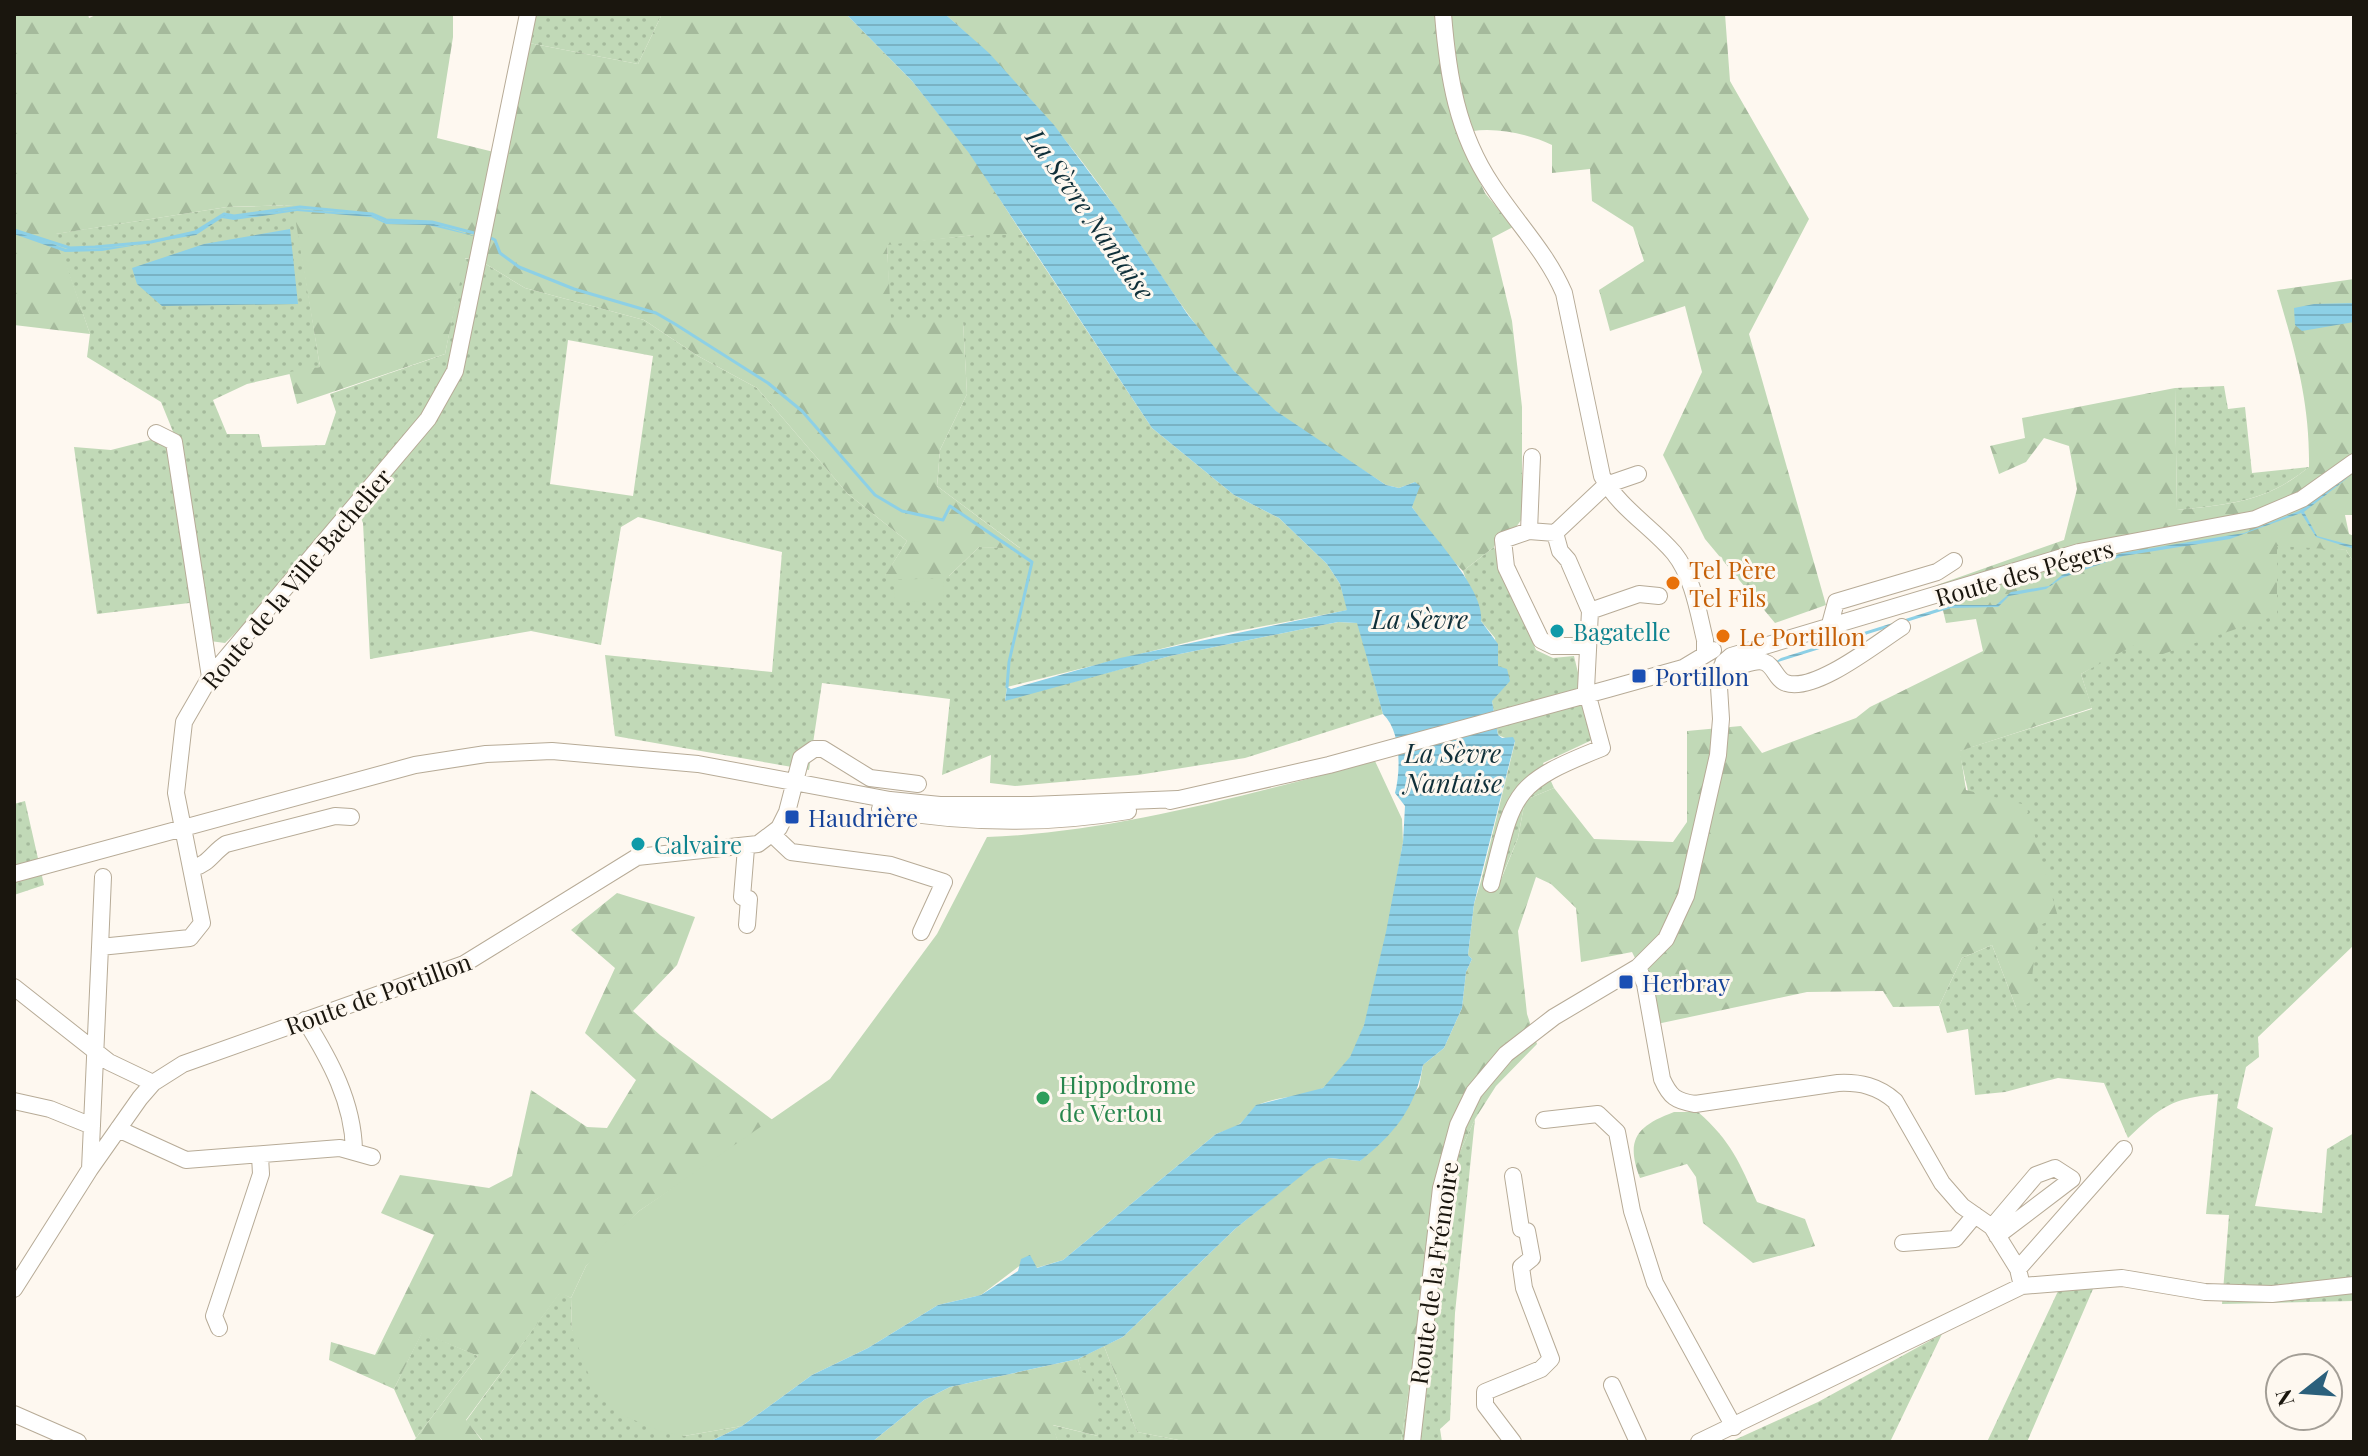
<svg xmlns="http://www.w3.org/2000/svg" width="2368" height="1456" font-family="'Playfair Display',serif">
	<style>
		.grass { fill: url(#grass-dots); fill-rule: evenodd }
		.forest { fill: url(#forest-firs) }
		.pitch { fill: #c1d9b7 }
		.water { fill: url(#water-rules) }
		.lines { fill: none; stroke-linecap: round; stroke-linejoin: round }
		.stream { stroke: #8dd0e6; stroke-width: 3 }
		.minor-casing { stroke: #b7ab97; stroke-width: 18 }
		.minor { stroke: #fff; stroke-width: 16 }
		.food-dot { fill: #e8710a; stroke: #fef8f0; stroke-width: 3 }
		.culture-dot { fill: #0f9aa8; stroke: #fef8f0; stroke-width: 3 }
		.transit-dot { fill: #1a4fb4; stroke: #fef8f0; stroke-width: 3 }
		.leisure-dot { fill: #2e9e5b; stroke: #fef8f0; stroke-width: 3 }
		.labels { text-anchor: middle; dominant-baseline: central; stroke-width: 6; stroke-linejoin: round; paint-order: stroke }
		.food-label { font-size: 24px; fill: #c56008; stroke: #fef8f0; text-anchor: start }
		.street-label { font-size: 24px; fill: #1a160e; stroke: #fef8f0 }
		.culture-label { font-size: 24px; fill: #0d838f; stroke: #fef8f0; text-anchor: start }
		.transit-label { font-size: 24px; fill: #164399; stroke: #fef8f0; text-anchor: start }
		.leisure-label { font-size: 24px; fill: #27864d; stroke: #fef8f0; text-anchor: start }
		.water-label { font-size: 26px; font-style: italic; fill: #0f2f39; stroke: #fef8f0 }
	</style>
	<defs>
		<pattern id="grass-dots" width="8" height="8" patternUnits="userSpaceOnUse" patternTransform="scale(2)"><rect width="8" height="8" fill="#c1d9b7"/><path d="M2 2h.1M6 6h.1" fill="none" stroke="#a5ba9c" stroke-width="1.8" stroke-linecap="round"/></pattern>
		<pattern id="forest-firs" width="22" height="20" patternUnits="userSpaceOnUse" patternTransform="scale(2)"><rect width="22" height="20" fill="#c1d9b7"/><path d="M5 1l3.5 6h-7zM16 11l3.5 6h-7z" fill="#a5ba9c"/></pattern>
		<pattern id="water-rules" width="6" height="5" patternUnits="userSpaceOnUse" patternTransform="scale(2)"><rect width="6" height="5" fill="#8dd0e6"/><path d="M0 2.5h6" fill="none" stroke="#79b2c4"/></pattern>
	</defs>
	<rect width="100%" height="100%" fill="#fef8f0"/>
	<path class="grass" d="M 535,14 L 662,14 L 638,64 L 529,43 Z
		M 294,205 L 320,367 L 247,384 L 213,400 L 227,434 L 259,434 L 262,447 L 325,445 L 336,412 L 330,394 L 445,354 L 464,258 L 484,263 L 525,288 L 644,320 L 698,356 L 757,388 L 848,494 L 907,541 L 885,576 L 949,576 L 979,547 L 1020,548 L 937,486 L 940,450 L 967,394 L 963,322 L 890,320 L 887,244 L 975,235 L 1023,235 L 1152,428 L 1234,495 L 1279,518 L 1327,564 L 1340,584 L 1348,610 L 1217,635 L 1007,687 L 1005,700 L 1170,656 L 1338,622 L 1358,623 L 1383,714 L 1245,758 L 1138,775 L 1015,786 L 990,783 L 991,755 L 942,775 L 950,699 L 822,683 L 809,770 L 615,736 L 605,655 L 772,672 L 782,552 L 638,517 L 621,527 L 601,645 L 531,631 L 370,659 L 363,523 L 358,512 L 225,643 L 210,641 L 206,601 L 97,614 L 74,447 L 111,450 L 174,434 L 161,402 L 87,357 L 90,334 L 55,234 L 227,207 ZM 568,340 L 653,356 L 633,496 L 550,484 Z
		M 2224,386 L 2228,409 L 2245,407 L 2252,473 L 2309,467 C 2266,502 2230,504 2177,510 L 2175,388 Z
		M 2299,545 L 2346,550 L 2354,563 L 2354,945 L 2258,1037 L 2259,1057 L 2246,1067 L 2237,1108 L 2273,1128 L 2255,1206 L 2322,1213 L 2327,1149 L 2354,1133 L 2354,1301 L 2222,1304 L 2229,1215 L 2206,1214 L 2218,1094 C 2171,1098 2161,1107 2128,1138 L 2104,1083 L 2058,1078 L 2005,1092 L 1975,1095 L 1968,1029 L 1947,1033 L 1939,1006 L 1962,958 L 1992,945 L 2017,1010 L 1959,751 L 2092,709 L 2081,674 L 2275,558 L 2277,546 Z
		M 1494,547 L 1536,650 L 1553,658 L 1574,656 L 1594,739 L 1543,763 L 1554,788 L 1525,800 L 1518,838 L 1499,883 L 1481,881 L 1515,742 L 1498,735 L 1492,701 L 1498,666 L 1495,638 L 1481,621 L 1463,571 Z
		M 25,801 L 44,885 L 14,895 L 14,804 Z
		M 1475,1119 L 1455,1313 L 1450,1420 L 1440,1429 L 1442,1442 L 1401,1442 L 1437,1202 Z
		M 2059,1289 L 2093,1289 L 2027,1442 L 1987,1442 Z
		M 560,1292 L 571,1298 L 572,1330 L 684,1436 L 742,1426 L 709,1442 L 484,1442 L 466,1421 Z
		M 422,1332 L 478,1356 L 416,1438 L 394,1389 Z
		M 1942,1334 L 1890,1442 L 1730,1442 L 1818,1402 Z
		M 1104,1346 L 1137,1432 L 1189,1442 L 1058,1442 L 1052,1425 L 1098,1436 L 1078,1359 Z"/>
	<path class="forest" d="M 14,14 L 88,14 L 89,18 L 98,14 L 453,14 L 453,37 L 437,138 L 506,155 L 529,43 L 638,64 L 662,14 L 846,14 L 912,81 L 970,153 L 1023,235 L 975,235 L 887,245 L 891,319 L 963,321 L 967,394 L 940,450 L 937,486 L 1021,549 L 979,547 L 949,576 L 894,580 L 884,577 L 907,541 L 848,494 L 757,388 L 698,356 L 644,320 L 525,288 L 484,263 L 465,258 L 445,354 L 297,404 L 289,372 L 320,367 L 293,205 L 227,207 L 56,234 L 90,334 L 14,325 Z
		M 945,14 L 1725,14 L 1730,81 L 1809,219 L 1749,334 L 1826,605 L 1775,623 L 1705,539 L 1663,455 L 1702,372 L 1685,306 L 1610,331 L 1599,290 L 1644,261 L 1633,227 L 1592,201 L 1590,169 L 1552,173 L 1552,145 C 1528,133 1484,124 1458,135 L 1485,193 L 1513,227 L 1492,238 L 1512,321 L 1522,407 L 1522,519 L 1516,527 L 1501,532 L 1494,547 L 1463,571 L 1440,548 L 1412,507 L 1415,482 L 1399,488 L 1386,485 C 1343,456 1294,430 1256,394 C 1200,340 1161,274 1117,210 C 1068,138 1010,72 945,14 Z
		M 2354,279 L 2354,515 L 2345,515 L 2349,534 L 2354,536 L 2354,563 L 2346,550 L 2277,546 L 2277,615 L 2157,656 L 2138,643 L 2081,674 L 2092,708 L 1960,751 L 1966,790 L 2026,805 L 2058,917 L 2038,926 L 2029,1003 L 2017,1010 L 1992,945 L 1962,958 L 1939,1006 L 1893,1007 L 1883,991 L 1807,992 L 1657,1024 L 1649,986 L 1632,952 L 1581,962 L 1576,908 L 1551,884 L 1536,877 L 1518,931 L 1527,1014 L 1537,1044 L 1496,1086 L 1475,1119 L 1437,1202 L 1401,1442 L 1189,1442 L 1137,1432 L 1104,1346 L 1123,1337 L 1235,1229 L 1316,1163 L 1329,1158 L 1360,1161 L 1419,1087 L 1423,1065 L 1444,1048 L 1462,1008 L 1466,972 L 1472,959 L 1468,955 L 1474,904 L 1481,881 L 1500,882 L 1518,838 L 1525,800 L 1554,788 L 1594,839 L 1673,842 L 1687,822 L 1687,731 L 1741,726 L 1762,753 L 1856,718 L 1870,707 L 1983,651 L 1976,619 L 1946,623 L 1937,585 L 2064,540 L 2077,489 L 2069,446 L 2044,438 L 2026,462 L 1999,474 L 1990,446 L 2025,438 L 2022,418 L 2175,388 L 2177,510 C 2231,504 2266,502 2309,467 C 2310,402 2295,351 2277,290 Z
		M 617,893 L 695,917 L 677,965 L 633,1011 L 660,1035 L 774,1121 L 639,1211 L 586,1266 L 571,1298 L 560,1293 L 466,1420 L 483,1442 L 413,1442 L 478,1356 L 422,1333 L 394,1389 L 329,1360 L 331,1342 L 375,1355 L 434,1235 L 381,1213 L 400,1175 L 489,1188 L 512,1176 L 531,1090 L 587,1127 L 607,1128 L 636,1080 L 585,1033 L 615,968 L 571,930 Z
		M 1674,1112 L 1698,1112 C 1731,1141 1740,1163 1757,1202 L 1805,1219 L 1815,1246 L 1753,1263 L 1703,1223 L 1696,1177 L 1687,1164 L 1640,1178 C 1625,1139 1637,1126 1674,1112 Z
		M 1078,1359 L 1082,1372 L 1092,1375 L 1098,1436 L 1053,1425 L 1058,1442 L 872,1442 L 924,1400 L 950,1387 Z"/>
	<path class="pitch" d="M 943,578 L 944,600 L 895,602 L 894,580 Z
		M 1375,761 L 1402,819 L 1403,842 C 1392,903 1376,1038 1334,1080 C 1315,1099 1284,1094 1260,1104 C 1251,1108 1247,1119 1238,1125 C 1232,1129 1223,1131 1216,1134 L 1063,1260 L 1036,1268 L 1022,1264 L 981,1295 L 938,1305 L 868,1348 L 812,1375 L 742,1426 L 684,1436 L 660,1431 L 627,1417 L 591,1381 L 572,1330 L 571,1298 L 586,1266 L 604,1244 L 639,1211 L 830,1079 L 937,934 L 987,837 C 1112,833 1254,793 1375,761 Z"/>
	<path class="water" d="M 846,14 L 945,14 L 989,53 L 1054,125 L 1116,208 L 1188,315 L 1234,371 L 1276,411 L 1386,485 L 1399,488 L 1415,482 L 1420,486 L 1412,507 C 1431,535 1485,589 1481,621 L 1498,644 L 1498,666 L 1507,669 L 1510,681 L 1492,701 L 1498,735 L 1502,738 L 1513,737 L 1515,741 L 1474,904 L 1468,955 L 1472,959 L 1466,972 L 1462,1008 L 1444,1048 L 1423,1065 C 1415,1109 1394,1134 1360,1161 L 1329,1158 L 1316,1164 L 1235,1229 L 1123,1337 L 1078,1359 L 950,1387 L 924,1400 L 872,1442 L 709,1442 L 742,1426 L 812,1375 L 868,1348 L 938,1305 L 981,1295 L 1018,1271 L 1021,1259 L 1030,1255 L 1037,1268 L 1063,1260 L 1216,1134 L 1240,1124 L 1256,1105 L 1323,1088 L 1350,1057 L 1364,1025 L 1386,932 L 1403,842 L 1405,806 L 1395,793 C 1401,770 1401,731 1383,714 L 1357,623 L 1338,622 L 1170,656 L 1005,701 L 1007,687 L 1011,689 L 1120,658 L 1347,610 L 1340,584 L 1327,564 L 1279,518 L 1234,495 L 1152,428 L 969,153 L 912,81 Z
		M 298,209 L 371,215 L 384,221 L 431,223 L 478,237 L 428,225 L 386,224 L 371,217 L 297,211 L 234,220 L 222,218 L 196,235 L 102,251 L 65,252 L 14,234 L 14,230 L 66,249 L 89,249 L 139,245 L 193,233 L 223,215 L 234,217 Z
		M 290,229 L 298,304 L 162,306 L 137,284 L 132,268 L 204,244 Z
		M 2354,303 L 2354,322 L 2302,331 L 2295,325 L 2294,308 L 2314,304 Z
		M 2354,473 L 2304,512 L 2317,536 L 2354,546 L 2354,549 L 2316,537 L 2301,513 L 2230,539 L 2123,556 L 2062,578 L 2046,589 L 2009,596 L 1998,607 L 1951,608 L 1772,664 L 1781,658 L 1950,605 L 1996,605 L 2011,592 L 2049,586 L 2062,575 L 2122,553 L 2244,533 L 2299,511 Z"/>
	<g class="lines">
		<path class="stream" d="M 14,230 L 70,248 L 95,247 L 151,242 L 195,232 L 224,214 L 234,216 L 300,207 L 372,214 L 386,220 L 432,222 L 478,234
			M 489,237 L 495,240 L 500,253 L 519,267 L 574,289 L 656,313 L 675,324 L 768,383 L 802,411 L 875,495 L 902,511 L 943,520 L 950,506 L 1032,562 L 1009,662 L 1007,687"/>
		<defs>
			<path id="minor" d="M 1443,14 C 1448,76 1457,133 1492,185 C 1516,222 1547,253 1564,293 L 1602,476 C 1619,508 1651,526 1674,553 C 1693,577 1698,611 1705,640 L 1705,651
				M 156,433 L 174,442 L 210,677
				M 1529,531 L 1532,457
				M 1555,533 L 1529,531 L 1503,540 L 1506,567 L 1541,640 L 1553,646 L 1587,646
				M 1590,611 L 1639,594 L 1659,596
				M 1829,628 L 1836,602 L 1937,572 L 1954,561
				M 1723,663 L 1731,656 L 2079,552 L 2255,519 L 2302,499 L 2354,462
				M 1722,666 C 1736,672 1751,658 1764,662 C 1774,665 1776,680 1786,683 C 1815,693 1877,643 1902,627
				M 1170,801 L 1329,765 L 1608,689 L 1683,668 L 1713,650
				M 880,809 C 961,823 1047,825 1128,811
				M 773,835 L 791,852 L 891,865 L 944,882 L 921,932
				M 746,848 L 742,897 L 749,899 L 747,925
				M 193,868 C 209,864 213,852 226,844 L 335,816 L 351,817
				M 14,874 L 415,765 L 486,754 L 552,751 L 698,764 L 890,800 L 940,805 L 1031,805 L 1178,799
				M 1491,884 C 1514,792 1511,784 1602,748 L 1586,689 L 1590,611 L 1568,560 L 1560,551 L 1555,533 L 1606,485 L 1638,474
				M 100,947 L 103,877
				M 1638,967 L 1645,984 L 1662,1079 C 1670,1097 1676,1101 1695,1104 L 1838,1083 C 1860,1082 1878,1086 1895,1101 L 1942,1183 L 1962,1206 L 1992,1227 L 2018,1269 L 2022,1286
				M 14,987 L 109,1062 L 153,1083
				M 305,1020 C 330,1060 353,1102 354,1150
				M 14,1101 L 50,1109 L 92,1126
				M 1544,1120 L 1598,1114 L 1617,1132 L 1632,1211 L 1655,1283 L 1734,1427
				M 118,1129 L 186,1160 L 340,1148 L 372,1157
				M 90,1169 L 100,947 L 190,938 L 202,923 L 176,793 L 184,722 L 210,677 L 428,419 L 455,371 L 528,14
				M 1513,1176 L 1521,1229 L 1527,1231 L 1532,1258 L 1521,1267 L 1524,1288 L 1551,1359 L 1541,1369 L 1485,1392 L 1485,1405 L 1513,1442
				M 1992,1227 L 2036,1175 L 2055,1168 L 2072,1179 L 1997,1236
				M 1903,1243 L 1955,1239 L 1975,1215
				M 2018,1269 L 2124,1149
				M 14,1289 L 90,1169 L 140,1098 L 153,1083 L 183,1064 L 464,964 L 637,857 L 758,844 L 779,828 L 787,812 L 801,758 L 814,749 L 823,749 L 870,778 L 918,784
				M 219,1328 L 214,1316 L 261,1174 L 260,1156
				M 1612,1385 L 1638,1442
				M 14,1414 L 78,1442
				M 1412,1442 L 1441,1188 L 1458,1125 L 1474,1092 L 1506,1054 L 1554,1017 L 1638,967 L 1666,939 L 1686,896 L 1718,755 L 1721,719 L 1718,671
				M 1699,1442 L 2022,1286 L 2122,1278 L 2205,1292 L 2272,1294 L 2354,1285"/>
		</defs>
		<use href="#minor" class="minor-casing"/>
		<use href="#minor" class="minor"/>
	</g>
	<g class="food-dot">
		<circle cx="1673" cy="583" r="8"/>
		<circle cx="1723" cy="636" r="8"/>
	</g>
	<g class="culture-dot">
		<circle cx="1557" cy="631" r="8"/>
		<circle cx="638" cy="844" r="8"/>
	</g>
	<g class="transit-dot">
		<rect x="1631" y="668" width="16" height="16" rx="4"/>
		<rect x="784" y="809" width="16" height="16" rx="4"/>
		<rect x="1618" y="974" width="16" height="16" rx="4"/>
	</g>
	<circle class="leisure-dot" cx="1043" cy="1098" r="8"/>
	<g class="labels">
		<g class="food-label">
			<text x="1689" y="569">Tel Père<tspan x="1689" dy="28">Tel Fils</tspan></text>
			<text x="1739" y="636">Le Portillon</text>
		</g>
		<g class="street-label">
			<text transform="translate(2024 572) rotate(-16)">Route des Pégers</text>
			<text transform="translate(296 578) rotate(-50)">Route de la Ville Bachelier</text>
			<text transform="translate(378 993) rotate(-20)">Route de Portillon</text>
			<text transform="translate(1433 1273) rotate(-82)">Route de la Frémoire</text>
		</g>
		<g class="culture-label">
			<text x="1573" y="631">Bagatelle</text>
			<text x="654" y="844">Calvaire</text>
		</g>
		<g class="transit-label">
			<text x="1655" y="676">Portillon</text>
			<text x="808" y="817">Haudrière</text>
			<text x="1642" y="982">Herbray</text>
		</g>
		<g class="leisure-label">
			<text x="1059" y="1084">Hippodrome<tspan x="1059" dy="28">de Vertou</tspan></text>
		</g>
		<g class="water-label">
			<text transform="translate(1091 214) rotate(55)">La Sèvre Nantaise</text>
			<text x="1420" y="618">La Sèvre</text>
			<text x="1453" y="752">La Sèvre<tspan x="1453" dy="30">Nantaise</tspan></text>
		</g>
	</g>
	<rect width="2368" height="1456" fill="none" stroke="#1a160e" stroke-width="32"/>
	<g transform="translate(2304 1392) rotate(253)"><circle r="38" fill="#fef8f0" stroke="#a39e96" stroke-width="2"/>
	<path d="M0-6L14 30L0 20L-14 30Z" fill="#2b607c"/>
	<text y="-12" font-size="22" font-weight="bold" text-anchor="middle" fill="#1a160e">N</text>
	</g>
</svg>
